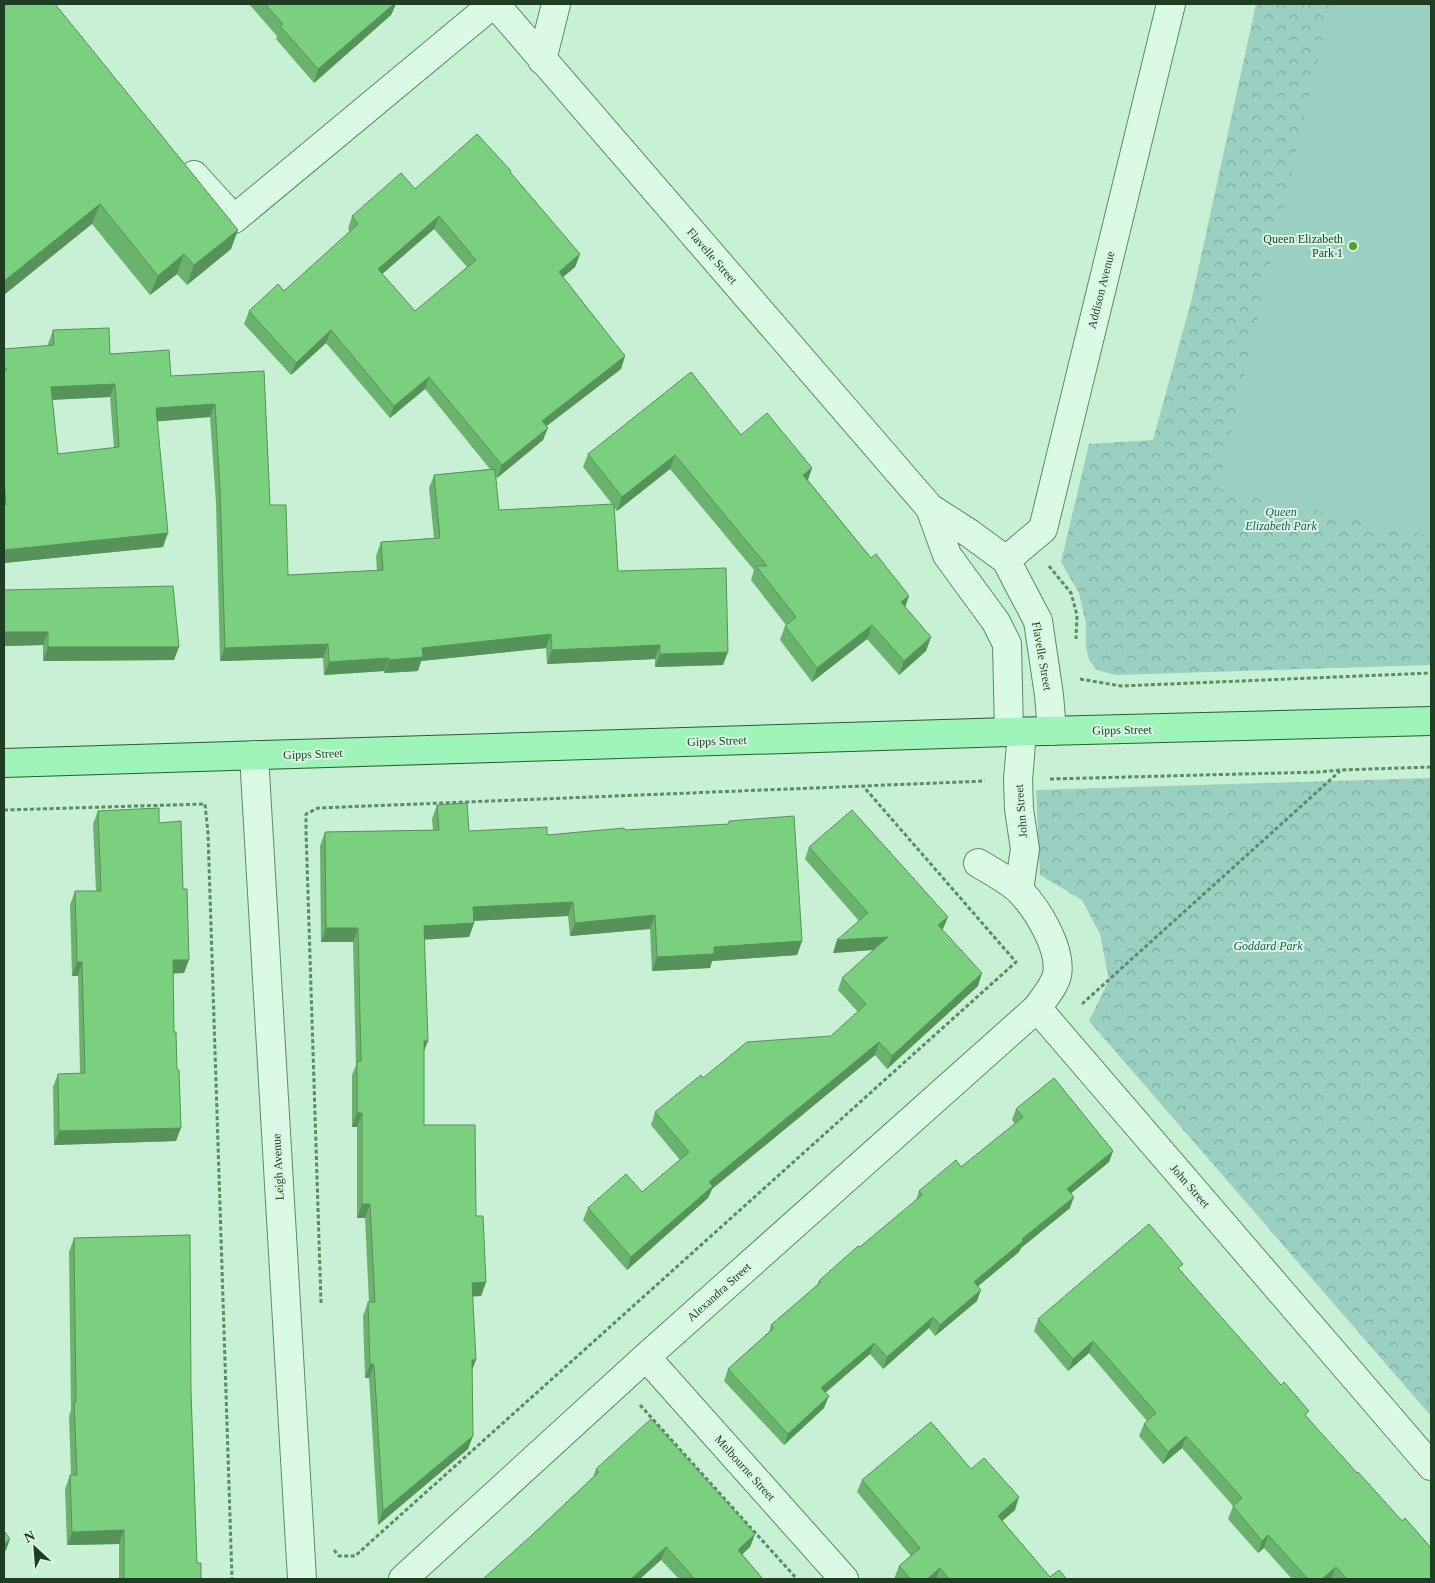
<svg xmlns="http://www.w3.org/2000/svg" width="1435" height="1583" font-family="Georgia,serif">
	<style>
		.forest { fill: url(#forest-crowns) }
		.garden { fill: #99d0c2 }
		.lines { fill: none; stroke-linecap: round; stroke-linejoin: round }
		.minor-casing { stroke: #5b8d63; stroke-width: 30 }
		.major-casing { stroke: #2f5b33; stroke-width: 30 }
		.path { stroke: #5b8d63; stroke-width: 3; stroke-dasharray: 4 2.5; stroke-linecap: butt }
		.minor { stroke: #dbfae5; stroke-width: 28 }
		.major { stroke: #9ef4b9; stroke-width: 28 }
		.wall { fill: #6ab36d; fill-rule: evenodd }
		.shaded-wall { fill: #569259 }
		.building { fill: #7bd07f; stroke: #569259; fill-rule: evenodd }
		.poi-dot { fill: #559f28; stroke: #d7f7e2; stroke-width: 2 }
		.labels { text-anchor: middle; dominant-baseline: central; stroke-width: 4; stroke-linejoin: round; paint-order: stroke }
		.poi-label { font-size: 12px; fill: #1f3d22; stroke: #d7f7e2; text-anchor: end }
		.street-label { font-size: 12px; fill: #1f3d22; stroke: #d7f7e2 }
		.park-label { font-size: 12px; font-style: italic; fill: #255a54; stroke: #d7f7e2 }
	</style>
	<defs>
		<pattern id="forest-crowns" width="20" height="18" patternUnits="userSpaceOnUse" patternTransform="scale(1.25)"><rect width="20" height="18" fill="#99d0c2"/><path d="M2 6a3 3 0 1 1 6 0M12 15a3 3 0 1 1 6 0" fill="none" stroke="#7caa9d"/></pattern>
	</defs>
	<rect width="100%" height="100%" fill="#c7f0d4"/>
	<path class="forest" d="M 1256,4 L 1431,4 L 1431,665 L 1116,675 L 1097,670 L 1089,660 L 1086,646 L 1086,624 L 1079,593 L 1061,562 L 1089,444 L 1153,440 L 1192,298 Z
		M 1431,778 L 1431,1416 L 1089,1021 L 1109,980 L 1100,934 L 1082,900 L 1040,875 L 1036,790 Z"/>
	<path class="garden" d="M 1331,4 L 1431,4 L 1431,536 L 1218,488 Z"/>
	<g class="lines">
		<defs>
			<path id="minor" d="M 495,4 L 930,508 L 969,533 L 1006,560 L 1038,621 L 1049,695 L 1052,731
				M 542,60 L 556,4
				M 194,175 L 234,219 L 493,4
				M 930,508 L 947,555 L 996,622 L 1007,644 L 1009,732
				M 1006,560 L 1043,529 L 1171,4
				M 254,755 L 302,1579
				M 1019,890 L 1025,849 L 1019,809 L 1018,780 L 1022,732
				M 1037,1008 L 1431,1466
				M 646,1357 L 844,1579
				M 403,1579 L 646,1357 L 1037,1008 C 1044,998 1054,987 1057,975 C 1062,949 1038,910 1020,891 C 1010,881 991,871 978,863"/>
			<path id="major" d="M 4,763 L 1009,732 L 1431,721"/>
		</defs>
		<use href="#minor" class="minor-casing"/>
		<use href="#major" class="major-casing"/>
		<path class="path" d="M 1049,566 L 1071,593 L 1077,615 L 1076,639
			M 1080,679 L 1121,686 L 1431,673
			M 1050,779 L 1319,772 L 1341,770 L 1431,767
			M 4,810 L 205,804 L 208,833 L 232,1579
			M 1082,1004 L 1340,771
			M 321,1303 L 306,831 L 306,814 L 318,808 L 863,786
			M 640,1405 L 797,1579
			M 334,1550 L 339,1556 L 355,1556 L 1016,962 L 863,786 L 985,781"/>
		<use href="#minor" class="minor"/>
		<use href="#major" class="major"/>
	</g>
	<path class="wall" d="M 4,4 L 231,249 L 187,285 L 177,274 L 150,295 L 92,224 Z
		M 249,4 L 396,4 L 391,15 L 314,83 L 276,39 L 277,36 Z
		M 511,171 L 510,173 L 580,254 L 575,267 L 563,277 L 625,356 L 621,369 L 547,426 L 543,440 L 497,478 L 495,476 L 499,510 L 612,504 L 583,467 L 588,454 L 741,435 L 812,468 L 808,480 L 871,558 L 909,596 L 905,607 L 931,637 L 926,651 L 899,675 L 867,639 L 812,682 L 780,640 L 785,626 L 786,625 L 751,580 L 754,570 L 670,469 L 617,511 L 614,507 L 618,571 L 723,665 L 655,667 L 655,659 L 547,664 L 546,648 L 421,661 L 418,671 L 384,673 L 384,671 L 324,675 L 323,658 L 220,661 L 216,503 L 210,417 L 157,421 L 163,547 L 4,563 L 4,349 L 48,346 L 48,344 L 53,330 L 110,354 L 171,376 L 264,371 L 270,505 L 288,575 L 377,571 L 376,556 L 381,542 L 434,538 L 429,488 L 434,475 L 490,469 L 425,389 L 390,418 L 326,343 L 291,375 L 244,324 L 249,311 L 284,291 L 350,232 L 348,229 L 352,216 L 415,189 ZM 434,229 L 467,267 L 415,311 L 382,274 ZM 110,397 L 114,448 L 58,454 L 52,400 Z
		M 4,590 L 174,660 L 43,661 L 43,645 L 4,646 Z
		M 437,805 L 469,831 L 547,835 L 728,824 L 729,821 L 802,941 L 797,955 L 712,961 L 710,968 L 652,971 L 650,929 L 570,936 L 568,916 L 474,921 L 474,923 L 469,937 L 424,939 L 424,1125 L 476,1216 L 486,1282 L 481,1296 L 473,1296 L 472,1369 L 468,1449 L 378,1525 L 369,1378 L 365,1378 L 363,1316 L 368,1302 L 369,1302 L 365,1218 L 357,1218 L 357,1127 L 352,1127 L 352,1075 L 356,1065 L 353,942 L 321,942 L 320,846 L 325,832 L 433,830 L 432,819 Z
		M 98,811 L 159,823 L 184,973 L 173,973 L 176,1141 L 54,1145 L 53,1087 L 58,1074 L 80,1073 L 78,976 L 72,976 L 70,905 L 75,891 L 96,891 L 93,824 Z
		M 809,847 L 943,929 L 942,930 L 978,986 L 887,1069 L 875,1055 L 712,1189 L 708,1198 L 627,1270 L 583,1220 L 588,1208 L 642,1192 L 680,1160 L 651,1125 L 655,1112 L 703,1078 L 831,1036 L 858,1012 L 838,990 L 842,978 L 873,950 L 833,953 L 859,921 L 805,859 Z
		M 1016,1109 L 1113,1151 L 1109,1162 L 1071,1193 L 1070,1208 L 1021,1248 L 1019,1252 L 978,1286 L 977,1301 L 935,1336 L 929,1328 L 883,1369 L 870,1354 L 825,1393 L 824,1408 L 784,1445 L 724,1381 L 728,1369 L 769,1332 L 771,1325 L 817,1285 L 819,1281 L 916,1200 L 919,1191 L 961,1167 L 1015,1124 L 1012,1120 Z
		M 74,1238 L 191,1392 L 197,1563 L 201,1579 L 119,1579 L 119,1544 L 67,1545 L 65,1489 L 70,1475 L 71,1475 L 69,1416 L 71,1410 L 69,1252 Z
		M 1180,1270 L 1307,1417 L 1431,1579 L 1292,1579 L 1264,1548 L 1258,1553 L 1228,1519 L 1233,1506 L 1182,1448 L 1163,1464 L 1139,1436 L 1144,1424 L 1147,1421 L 1089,1353 L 1068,1371 L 1034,1331 L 1038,1319 Z
		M 596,1469 L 755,1534 L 750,1547 L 742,1554 L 763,1579 L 679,1579 L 661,1560 L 531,1536 L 593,1477 Z
		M 971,1469 L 1015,1510 L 1002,1521 L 1050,1577 L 1067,1579 L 894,1579 L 899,1566 L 911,1556 L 857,1492 L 862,1480 Z"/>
	<path class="shaded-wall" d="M 394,4 L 396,4 L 391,15 L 314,83 L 318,69 Z
		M 100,204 L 92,224 L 4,295 L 4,281 Z
		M 439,216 L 434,229 L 373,282 L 378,269 Z
		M 238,230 L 231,249 L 187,285 L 194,265 Z
		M 184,254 L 177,274 L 150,295 L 158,276 Z
		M 580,254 L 575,267 L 555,284 L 559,272 Z
		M 331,330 L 326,343 L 291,375 L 296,363 Z
		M 625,356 L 621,369 L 537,433 L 542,421 Z
		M 429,377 L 425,389 L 390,418 L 394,406 Z
		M 115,384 L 110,397 L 46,400 L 51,387 Z
		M 215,404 L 210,417 L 151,422 L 156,408 Z
		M 548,428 L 543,440 L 497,478 L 502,465 Z
		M 675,455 L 670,469 L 617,511 L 622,497 Z
		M 812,468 L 807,482 L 803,475 Z
		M 168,533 L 163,547 L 4,563 L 4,550 Z
		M 909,596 L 904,610 L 901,602 Z
		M 872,625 L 867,639 L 812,682 L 817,668 Z
		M 4,632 L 48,632 L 43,645 L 4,646 Z
		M 551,634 L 546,648 L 421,661 L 418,671 L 384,673 L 389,660 L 422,648 Z
		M 931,637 L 926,651 L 899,675 L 904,661 Z
		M 328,644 L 323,658 L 220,661 L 225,648 Z
		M 660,645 L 655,659 L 547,664 L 552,650 Z
		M 48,647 L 179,647 L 174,660 L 43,661 Z
		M 728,652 L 723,665 L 655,667 L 660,654 Z
		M 389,658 L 384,671 L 324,675 L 329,662 Z
		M 573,902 L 568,916 L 468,921 L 473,907 Z
		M 655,915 L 650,929 L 570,936 L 575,923 Z
		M 948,917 L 943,929 L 933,938 L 938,925 Z
		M 474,923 L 469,937 L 419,940 L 424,926 Z
		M 326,928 L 358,928 L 353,942 L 321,942 Z
		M 888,937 L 884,949 L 833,953 L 837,940 Z
		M 802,941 L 797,955 L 712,961 L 710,968 L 652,971 L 657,957 L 714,947 Z
		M 173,960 L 189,960 L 184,973 L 168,974 Z
		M 77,962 L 82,962 L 78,976 L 72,976 Z
		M 982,973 L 978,986 L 887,1069 L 892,1056 Z
		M 424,1041 L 428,1041 L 423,1054 Z
		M 879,1042 L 875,1055 L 712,1189 L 708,1198 L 627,1270 L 631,1257 L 709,1182 Z
		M 357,1113 L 362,1113 L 357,1127 L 352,1127 Z
		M 181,1128 L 176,1141 L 54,1145 L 59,1131 Z
		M 1113,1151 L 1109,1162 L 1063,1200 L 1067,1189 Z
		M 1074,1197 L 1070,1208 L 1021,1248 L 1019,1252 L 970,1293 L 974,1282 L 1022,1239 Z
		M 362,1204 L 370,1204 L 365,1218 L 357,1218 Z
		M 486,1282 L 481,1296 L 467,1297 L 472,1283 Z
		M 981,1290 L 977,1301 L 935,1336 L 940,1325 Z
		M 933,1317 L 929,1328 L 883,1369 L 887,1357 Z
		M 1093,1341 L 1089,1353 L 1068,1371 L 1073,1359 Z
		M 874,1343 L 870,1354 L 817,1400 L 821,1388 Z
		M 472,1360 L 476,1360 L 471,1373 Z
		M 370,1364 L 374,1364 L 369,1378 L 365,1378 Z
		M 829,1396 L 824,1408 L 784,1445 L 788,1434 Z
		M 473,1436 L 468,1449 L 378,1525 L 383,1511 Z
		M 1186,1436 L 1182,1448 L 1163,1464 L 1168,1452 Z
		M 1019,1497 L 1015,1510 L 993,1529 L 998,1516 Z
		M 124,1530 L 119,1544 L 67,1545 L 72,1532 Z
		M 755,1534 L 750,1547 L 733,1563 L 738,1550 Z
		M 1268,1535 L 1264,1548 L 1258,1553 L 1262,1541 Z
		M 10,1539 L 6,1550 L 4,1552 L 4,1544 Z
		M 666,1547 L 661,1560 L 640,1579 L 631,1579 Z
		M 1336,1567 L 1331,1579 L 1322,1579 Z
		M 940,1568 L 936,1579 L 927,1579 Z"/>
	<path class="building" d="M 4,4 L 55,4 L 238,230 L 194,265 L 184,254 L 158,276 L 100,204 L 4,281 Z
		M 265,4 L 394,4 L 318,69 L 280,26 L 283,24 Z
		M 477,134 L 511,171 L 510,172 L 580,254 L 559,272 L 625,356 L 542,421 L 548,428 L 502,465 L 429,377 L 394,406 L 331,330 L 296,363 L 249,311 L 278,284 L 284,291 L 358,224 L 352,216 L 401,173 L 415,189 ZM 439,216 L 476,260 L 415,311 L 378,269 Z
		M 109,328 L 110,354 L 169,350 L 171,376 L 264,371 L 270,505 L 286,505 L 288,575 L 383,570 L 381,542 L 440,538 L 434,475 L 495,469 L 499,510 L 614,504 L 618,571 L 726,568 L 728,652 L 660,654 L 660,645 L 552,650 L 551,634 L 422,648 L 423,657 L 389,660 L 389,658 L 329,662 L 328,644 L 225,648 L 220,490 L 215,404 L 156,408 L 168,533 L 4,550 L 4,501 L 6,505 L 4,480 L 4,370 L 7,370 L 4,366 L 4,349 L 54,345 L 53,330 ZM 115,384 L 119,447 L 58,454 L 51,387 Z
		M 691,372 L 741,435 L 767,413 L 812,468 L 803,475 L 871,558 L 876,554 L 909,596 L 901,602 L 931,637 L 904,661 L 872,625 L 817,668 L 785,626 L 796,617 L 756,566 L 767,566 L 675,455 L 622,497 L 588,454 Z
		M 173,586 L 179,647 L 48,647 L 48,632 L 4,632 L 4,590 Z
		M 467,803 L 469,831 L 547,827 L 547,835 L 624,828 L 625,830 L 729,824 L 729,821 L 794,816 L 802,941 L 714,947 L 714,954 L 657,957 L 655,915 L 575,923 L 573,902 L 473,907 L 474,923 L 424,926 L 428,1041 L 424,1041 L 424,1125 L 475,1125 L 476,1216 L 483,1216 L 486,1282 L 472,1283 L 476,1360 L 472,1360 L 473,1436 L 383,1511 L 374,1364 L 370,1364 L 368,1302 L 375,1302 L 370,1204 L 362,1204 L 362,1113 L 357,1113 L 357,1061 L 361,1061 L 358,928 L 326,928 L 325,832 L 439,830 L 437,805 Z
		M 159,808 L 159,823 L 181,821 L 183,889 L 187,889 L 189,960 L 173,960 L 174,1032 L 176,1032 L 177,1070 L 179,1070 L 181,1128 L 59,1131 L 58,1074 L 85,1073 L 82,962 L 77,962 L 75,891 L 101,891 L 98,811 Z
		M 852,810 L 948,917 L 938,925 L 982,973 L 892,1056 L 879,1042 L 709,1182 L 713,1186 L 631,1257 L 588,1208 L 626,1174 L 642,1192 L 689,1152 L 655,1112 L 701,1075 L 703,1078 L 747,1042 L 831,1036 L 866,1004 L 842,978 L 888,937 L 837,940 L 868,913 L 809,847 Z
		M 1054,1078 L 1113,1151 L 1067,1189 L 1074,1197 L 1022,1239 L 1023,1241 L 974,1282 L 981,1290 L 940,1325 L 933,1317 L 887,1357 L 874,1343 L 821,1388 L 829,1396 L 788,1434 L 728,1369 L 774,1328 L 771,1325 L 820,1283 L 819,1281 L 858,1246 L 860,1247 L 922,1195 L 919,1191 L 956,1160 L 961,1167 L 1023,1117 L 1016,1109 Z
		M 1149,1224 L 1183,1264 L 1178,1268 L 1281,1385 L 1284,1382 L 1309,1411 L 1305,1415 L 1357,1473 L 1358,1472 L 1402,1521 L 1405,1518 L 1431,1548 L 1431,1579 L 1347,1579 L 1336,1567 L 1322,1579 L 1308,1579 L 1268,1535 L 1262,1541 L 1233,1506 L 1242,1498 L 1186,1436 L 1168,1452 L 1144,1424 L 1156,1413 L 1093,1341 L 1073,1359 L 1038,1319 Z
		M 190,1235 L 191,1392 L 197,1563 L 201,1563 L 201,1579 L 124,1579 L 124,1530 L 72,1532 L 70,1475 L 77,1475 L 74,1402 L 76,1402 L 74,1238 Z
		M 651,1419 L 755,1534 L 738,1550 L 763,1579 L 695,1579 L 666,1547 L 631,1579 L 483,1579 L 531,1536 L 599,1472 L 596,1469 Z
		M 931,1422 L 971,1469 L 984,1458 L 1019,1497 L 998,1516 L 1050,1577 L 1059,1570 L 1067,1579 L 949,1579 L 940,1568 L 927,1579 L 911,1579 L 899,1566 L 920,1548 L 862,1480 Z
		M 4,1531 L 10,1539 L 4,1544 Z"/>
	<circle class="poi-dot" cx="1353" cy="246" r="5"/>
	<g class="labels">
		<g class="poi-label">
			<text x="1343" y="239">Queen Elizabeth<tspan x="1343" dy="14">Park 1</tspan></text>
		</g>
		<g class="street-label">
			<text transform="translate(712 256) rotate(49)">Flavelle Street</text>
			<text transform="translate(1101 290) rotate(-76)">Addison Avenue</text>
			<text transform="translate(1042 656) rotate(80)">Flavelle Street</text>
			<text transform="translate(1122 730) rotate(-1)">Gipps Street</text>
			<text transform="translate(717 741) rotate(-2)">Gipps Street</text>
			<text transform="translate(313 754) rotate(-2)">Gipps Street</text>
			<text transform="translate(1021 811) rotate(-95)">John Street</text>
			<text transform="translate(278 1167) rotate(-93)">Leigh Avenue</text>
			<text transform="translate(1190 1186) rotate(49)">John Street</text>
			<text transform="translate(719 1292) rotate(-42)">Alexandra Street</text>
			<text transform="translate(745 1468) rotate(48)">Melbourne Street</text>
		</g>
		<g class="park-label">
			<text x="1281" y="512">Queen<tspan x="1281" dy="14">Elizabeth Park</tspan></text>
			<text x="1268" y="946">Goddard Park</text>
		</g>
	</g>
	<rect width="1435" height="1583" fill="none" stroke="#1f3d22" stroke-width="10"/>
	<g transform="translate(35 1548) rotate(334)" stroke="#d7f7e2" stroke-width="4" paint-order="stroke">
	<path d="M0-4L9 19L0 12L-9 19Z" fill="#1f3d22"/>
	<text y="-8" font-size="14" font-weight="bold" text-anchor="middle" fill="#1f3d22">N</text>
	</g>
</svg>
